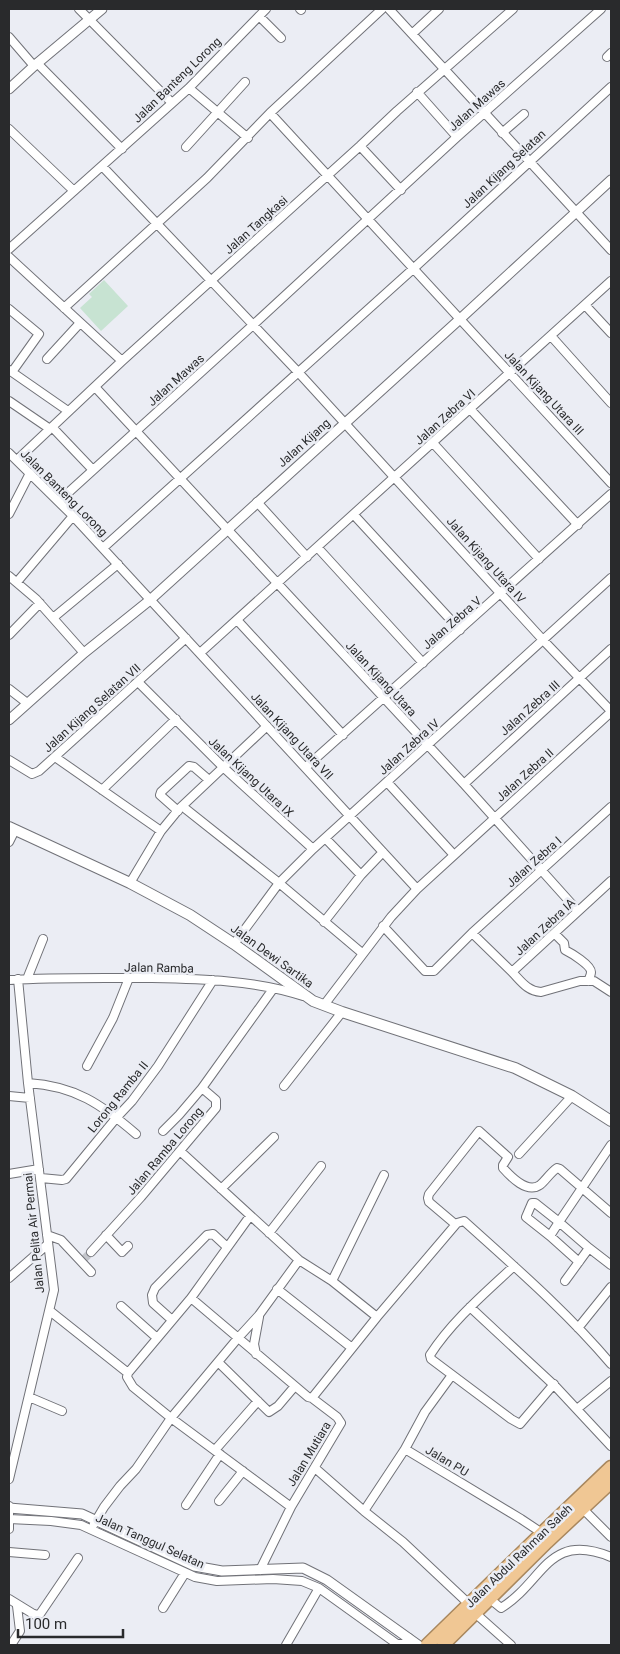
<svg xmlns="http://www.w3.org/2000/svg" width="620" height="1654" font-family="Roboto,sans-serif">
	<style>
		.garden { fill: #c7e3d2 }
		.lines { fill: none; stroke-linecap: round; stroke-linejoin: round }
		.minor-tunnel { stroke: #c4c6cc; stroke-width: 8; stroke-dasharray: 8 4; stroke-linecap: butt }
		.minor-casing { stroke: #717278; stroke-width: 10 }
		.tertiary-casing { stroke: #717278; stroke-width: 11 }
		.secondary-casing { stroke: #717278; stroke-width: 12 }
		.trunk-casing { stroke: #a8875e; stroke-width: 15 }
		.minor { stroke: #fff; stroke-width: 8 }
		.tertiary { stroke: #fff; stroke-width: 9 }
		.secondary { stroke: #fff; stroke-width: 10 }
		.trunk { stroke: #f0c794; stroke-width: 12 }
		.labels { text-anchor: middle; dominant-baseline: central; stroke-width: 5; stroke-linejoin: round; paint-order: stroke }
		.street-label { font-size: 12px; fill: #292a2c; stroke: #ebedf4 }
	</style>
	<rect width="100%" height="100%" fill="#ebedf4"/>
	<path class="garden" d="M 104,280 L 128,306 L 101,331 L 80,308 L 92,297 L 89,294 Z"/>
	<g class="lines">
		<path class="minor-tunnel" d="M 84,1259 L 91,1252"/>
		<defs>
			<path id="minor" d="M 79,9 L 172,103
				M 300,9 L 301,10
				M 389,9 L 611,250
				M 259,16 L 281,38
				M 412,34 L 439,9
				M 9,37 L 34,66
				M 607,57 L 611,53
				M 37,63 L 122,149
				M 189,88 L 248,138
				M 417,92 L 457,137
				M 270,113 L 611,483
				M 9,129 L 74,191
				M 502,133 L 524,114
				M 360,146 L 401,190
				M 186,147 L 245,82
				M 102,166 L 298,372 L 543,640 L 611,711
				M 9,249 L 189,88 L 266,9
				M 9,257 L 122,361
				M 585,305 L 611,333
				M 64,308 L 207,178 L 270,113 L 382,9
				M 9,309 L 39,334 L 12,372
				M 551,336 L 611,403
				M 47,359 L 80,323
				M 9,370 L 68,411
				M 95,387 L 464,784 L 578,911
				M 9,401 L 50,429
				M 470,409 L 578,525
				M 52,427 L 92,469
				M 433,443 L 539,559
				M 9,453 L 73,516 L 417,889
				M 17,460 L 122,361 L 360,146 L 397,111 L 513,9
				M 59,501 L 253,325 L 457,137 L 601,9
				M 257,502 L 307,557
				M 9,514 L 30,473
				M 354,515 L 460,630
				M 103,548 L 413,269 L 611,87
				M 318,548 L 423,663
				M 9,576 L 36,599 L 84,653
				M 17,582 L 73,516
				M 53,618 L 118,564
				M 237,620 L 343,735
				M 9,635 L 40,603
				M 200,653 L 611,281
				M 138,682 L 223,767 L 313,849
				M 9,689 L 27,703
				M 55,757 L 161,831
				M 9,760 L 32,774 L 39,771 L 186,638
				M 306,767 L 611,494
				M 387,782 L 454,855
				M 464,784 L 611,649
				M 102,790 L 176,719
				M 182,806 L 279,883 L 362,953
				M 178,811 L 160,795 L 161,792 L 189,766 L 194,767 L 209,780
				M 325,838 L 361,875
				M 9,842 L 15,830
				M 130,883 L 161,831 L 179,809 L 267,726
				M 324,922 L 361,875 L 383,852
				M 383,926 L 425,971 L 434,971 L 472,933 L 611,807
				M 472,933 L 512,972 L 611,881
				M 555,934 L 564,943 L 565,950 C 571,953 591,965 591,972 C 591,974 589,979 588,981
				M 234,944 L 279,883 L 313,849 L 611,578
				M 512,972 C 521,981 527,991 541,992 L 580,981 L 594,981 L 611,992
				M 27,979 L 43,939
				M 9,980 C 56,977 103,978 151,978 C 200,979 255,980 303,996
				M 324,1005 L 391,917 L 417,889 L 611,712
				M 87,1066 L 113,1018 L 129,978
				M 28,1083 C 75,1086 101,1104 136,1134
				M 284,1086 L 342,1012
				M 9,1096 L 30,1098
				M 163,1131 L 179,1115 L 202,1088
				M 180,1151 L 299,1260 L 332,1281 L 377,1317
				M 519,1154 L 572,1096
				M 9,1174 L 39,1169
				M 41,1178 L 62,1180 L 66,1179 L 117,1117 L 132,1101 L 158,1066 L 213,980
				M 221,1189 L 274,1137
				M 532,1203 L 535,1203 L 559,1222 L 550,1236 L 526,1217 Z
				M 250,1216 L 191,1298 L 128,1373 L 127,1377 L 133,1387 L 171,1418 L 291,1507
				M 455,1224 L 429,1202 L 428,1198 L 429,1194 L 479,1131 L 508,1157 L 503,1165 L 503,1168 C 511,1177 527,1194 540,1185 C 546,1180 550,1173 557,1168 L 560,1169 L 611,1213
				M 269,1233 L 321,1166
				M 47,1235 L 61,1240 L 91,1272
				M 106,1235 L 122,1252 L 128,1246
				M 550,1236 L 579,1262
				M 589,1248 L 611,1265
				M 91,1252 L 141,1197 L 216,1108 L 216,1100 L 202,1088 L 273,989
				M 514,1266 C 484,1294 452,1321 430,1355 L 431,1359 L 511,1419 L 520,1424 L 554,1384
				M 9,1278 L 48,1244
				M 332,1281 L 384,1175
				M 565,1281 L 589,1248 L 559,1222 L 611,1145
				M 277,1289 L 352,1348
				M 191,1298 L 308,1397 L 312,1398
				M 121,1306 L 157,1338
				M 470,1307 L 556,1387 L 611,1446
				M 50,1311 L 128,1373
				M 172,1320 L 153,1303 L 152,1295 L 155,1288 L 207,1235 L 213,1234 L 227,1247
				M 578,1328 L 611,1287
				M 256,1354 L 254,1344 L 259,1317
				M 218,1362 L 269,1412 L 278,1406 L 295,1386
				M 29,1397 L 62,1411
				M 577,1409 L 611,1381
				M 405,1449 L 425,1412 L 452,1375
				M 215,1450 L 258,1401
				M 315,1468 L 364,1511 L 403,1542 L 469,1604
				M 9,1479 L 54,1290 L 28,1083 L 18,979
				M 219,1501 L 243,1471
				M 186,1505 L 220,1454
				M 9,1506 L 9,1529
				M 582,1508 L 611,1537
				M 364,1511 L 405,1449 L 521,1519 L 542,1533
				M 9,1519 L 51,1521 L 81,1525 L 195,1577 L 217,1581 L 273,1579 L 302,1581 L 319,1588 L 397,1644 L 404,1644 L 409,1638
				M 94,1524 L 104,1507 L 120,1486 L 136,1469 L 171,1418 L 238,1338 L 259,1315 L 299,1260
				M 9,1552 L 45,1555
				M 260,1570 L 291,1507 L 341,1423 L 337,1417 L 312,1398 L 377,1317 L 457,1223 L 464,1221 C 515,1267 567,1312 611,1364
				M 9,1599 L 35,1615 L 40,1614 L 78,1558
				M 490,1599 L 501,1608 C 545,1581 547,1531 611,1557
				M 163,1608 L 185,1573
				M 475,1613 L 511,1645
				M 11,1645 L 20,1631 L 17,1606
				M 286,1645 L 319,1588"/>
			<path id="tertiary" d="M 9,89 L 34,66 L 102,9
				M 9,720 L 84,653 L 150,600 L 460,319 L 611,180
				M 9,1508 L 82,1514 L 194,1566 L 222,1571 L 303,1568 L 327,1580 L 418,1645"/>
			<path id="secondary" d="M 9,827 L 130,883 L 190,915 L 234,944 L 313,1001 L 342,1012 L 515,1068 L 572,1096 L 611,1121"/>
			<path id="trunk" d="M 427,1645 L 542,1533 L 611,1467
				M 443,1645 L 547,1542 L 611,1482"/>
		</defs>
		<use href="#minor" class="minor-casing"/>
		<use href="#tertiary" class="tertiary-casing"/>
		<use href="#secondary" class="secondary-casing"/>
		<use href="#trunk" class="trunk-casing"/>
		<use href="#minor" class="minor"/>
		<use href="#tertiary" class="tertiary"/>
		<use href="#secondary" class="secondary"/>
		<use href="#trunk" class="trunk"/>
	</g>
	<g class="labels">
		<g class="street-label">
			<text transform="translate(177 80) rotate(-44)">Jalan Banteng Lorong</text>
			<text transform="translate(477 105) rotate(-42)">Jalan Mawas</text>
			<text transform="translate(504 169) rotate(-43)">Jalan Kijang Selatan</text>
			<text transform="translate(256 225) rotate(-42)">Jalan Tangkasi</text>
			<text transform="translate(176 380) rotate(-42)">Jalan Mawas</text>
			<text transform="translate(544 393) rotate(47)">Jalan Kijang Utara III</text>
			<text transform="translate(445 417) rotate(-42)">Jalan Zebra VI</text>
			<text transform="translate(304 443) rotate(-42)">Jalan Kijang</text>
			<text transform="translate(64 493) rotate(45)">Jalan Banteng Lorong</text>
			<text transform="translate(486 560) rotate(48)">Jalan Kijang Utara IV</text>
			<text transform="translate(452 623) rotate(-41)">Jalan Zebra V</text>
			<text transform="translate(381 679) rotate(47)">Jalan Kijang Utara</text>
			<text transform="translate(92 708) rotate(-42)">Jalan Kijang Selatan VII</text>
			<text transform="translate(530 708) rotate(-42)">Jalan Zebra III</text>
			<text transform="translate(292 736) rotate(47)">Jalan Kijang Utara VII</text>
			<text transform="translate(409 747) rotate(-42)">Jalan Zebra IV</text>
			<text transform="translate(525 775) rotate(-42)">Jalan Zebra II</text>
			<text transform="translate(251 777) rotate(43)">Jalan Kijang Utara IX</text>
			<text transform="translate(534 862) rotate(-42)">Jalan Zebra I</text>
			<text transform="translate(545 927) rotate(-43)">Jalan Zebra IA</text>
			<text transform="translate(272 956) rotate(36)">Jalan Dewi Sartika</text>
			<text transform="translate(159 968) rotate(1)">Jalan Ramba</text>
			<text transform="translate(118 1097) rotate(-51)">Lorong Ramba II</text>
			<text transform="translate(165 1151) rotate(-50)">Jalan Ramba Lorong</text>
			<text transform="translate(34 1233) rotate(-96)">Jalan Pelita Air Permai</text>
			<text transform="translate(309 1454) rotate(-59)">Jalan Mutiara</text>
			<text transform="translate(447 1461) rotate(31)">Jalan PU</text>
			<text transform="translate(150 1541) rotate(24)">Jalan Tanggul Selatan</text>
			<text transform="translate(519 1556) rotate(-44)">Jalan Abdul Rahman Saleh</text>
		</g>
	</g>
	<rect width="620" height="1654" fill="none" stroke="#292a2c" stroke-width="20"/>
	<path d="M18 1629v8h105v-8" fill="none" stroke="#292a2c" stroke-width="2.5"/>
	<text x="25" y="1629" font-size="15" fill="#292a2c" stroke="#ebedf4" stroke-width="4" paint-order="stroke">100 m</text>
</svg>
